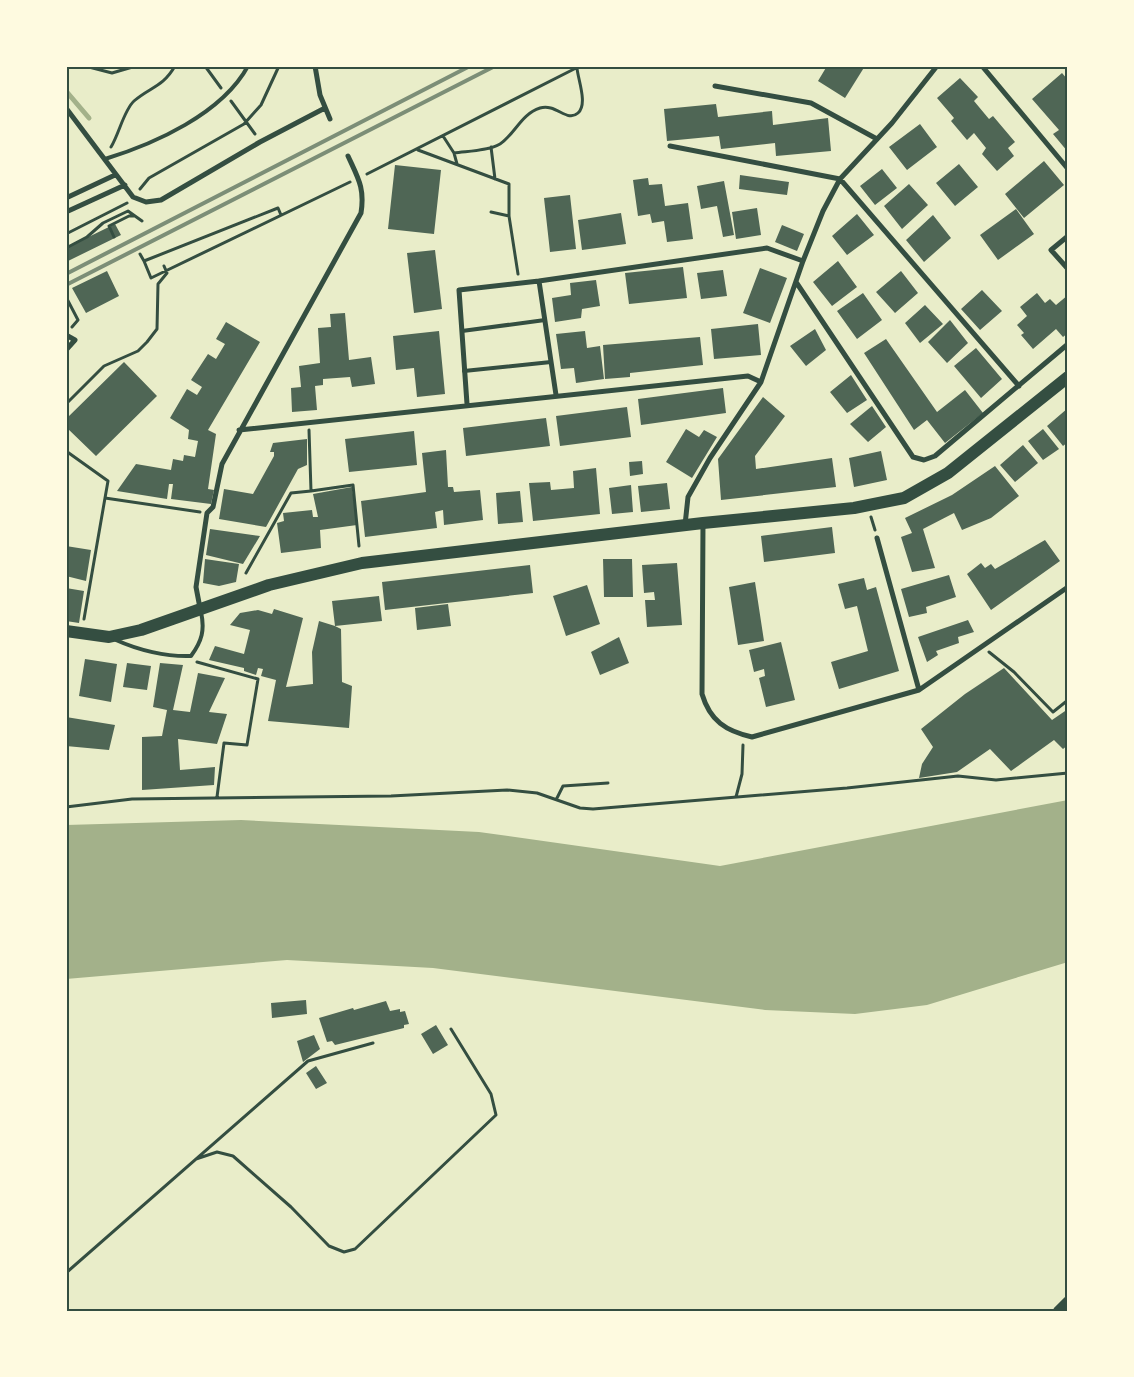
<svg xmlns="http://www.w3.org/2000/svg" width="1134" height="1377" font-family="Figtree,sans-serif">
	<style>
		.water { fill: #a3b18a }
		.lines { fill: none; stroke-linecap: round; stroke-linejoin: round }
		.stream { stroke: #a3b18a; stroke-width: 5 }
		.building { fill: #4f6655 }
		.path { stroke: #344e41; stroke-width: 3 }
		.service { stroke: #344e41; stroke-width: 4 }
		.minor { stroke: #344e41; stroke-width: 5 }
		.secondary { stroke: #344e41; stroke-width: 10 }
		.primary { stroke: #344e41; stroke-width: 12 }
		.rail { stroke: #7c8e77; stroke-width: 4 }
		.neatline { fill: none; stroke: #344e41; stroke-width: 2 }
	</style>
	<rect width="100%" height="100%" fill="#e9edc9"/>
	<path class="water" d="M 1068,800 L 1068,962 L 927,1005 L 855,1014 L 765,1010 L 433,968 L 287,960 L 66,979 L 66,825 L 241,820 L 479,832 L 720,866 Z"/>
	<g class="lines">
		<path class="stream" d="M 66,91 L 89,118"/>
	</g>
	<path class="building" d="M 827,66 L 865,66 L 845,98 L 818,81 Z
		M 1062,73 L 1068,80 L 1068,152 L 1053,134 L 1059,130 L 1032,99 Z
		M 960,78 L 978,97 L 974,101 L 989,119 L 993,116 L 1015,142 L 1008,148 L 1014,156 L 997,171 L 982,154 L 986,148 L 974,133 L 967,140 L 951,121 L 954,118 L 937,98 Z
		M 716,104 L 718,117 L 772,111 L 773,125 L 828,118 L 831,151 L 776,156 L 775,143 L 721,149 L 719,136 L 667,141 L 664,109 Z
		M 920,124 L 937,147 L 907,170 L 889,147 Z
		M 1044,161 L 1064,185 L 1024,218 L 1005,194 Z
		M 959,164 L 978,187 L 955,206 L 936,183 Z
		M 395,165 L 441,170 L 434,234 L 388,229 Z
		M 882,169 L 897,188 L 875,205 L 860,186 Z
		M 740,175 L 789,182 L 787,195 L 739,189 Z
		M 648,178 L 649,185 L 662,184 L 665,206 L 688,203 L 693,239 L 667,242 L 664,221 L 652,223 L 650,214 L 638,216 L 633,180 Z
		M 724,181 L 734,235 L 723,237 L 717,206 L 701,209 L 697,186 Z
		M 909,184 L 928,205 L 902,229 L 884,206 Z
		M 570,195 L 576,249 L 550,252 L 544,198 Z
		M 757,208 L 761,235 L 736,239 L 732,212 Z
		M 1016,209 L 1034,234 L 998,260 L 980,235 Z
		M 621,213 L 626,244 L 582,250 L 578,220 Z
		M 857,214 L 874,235 L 847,255 L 832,236 Z
		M 933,215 L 951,238 L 924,262 L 906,240 Z
		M 115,224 L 121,235 L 66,262 L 66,248 Z
		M 782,225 L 804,234 L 797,251 L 775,242 Z
		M 435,250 L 442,309 L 414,313 L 407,253 Z
		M 838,261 L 857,287 L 832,306 L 813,282 Z
		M 683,267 L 687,298 L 629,304 L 625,273 Z
		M 760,268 L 787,278 L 770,323 L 743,313 Z
		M 723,270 L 727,296 L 701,299 L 697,273 Z
		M 107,271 L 119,296 L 86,313 L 72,288 Z
		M 901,271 L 918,293 L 895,313 L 876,292 Z
		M 596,280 L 600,306 L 582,309 L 581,318 L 555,322 L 552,298 L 571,295 L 570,283 Z
		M 982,290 L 1002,311 L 980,330 L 961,309 Z
		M 863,293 L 882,320 L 857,339 L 837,311 Z
		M 1037,293 L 1045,303 L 1050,299 L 1056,305 L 1068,295 L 1068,333 L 1063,337 L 1056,329 L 1033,349 L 1021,335 L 1024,333 L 1017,325 L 1027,316 L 1020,307 Z
		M 925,305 L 943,324 L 920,343 L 905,323 Z
		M 345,313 L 349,360 L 371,357 L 375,384 L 352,387 L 350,377 L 323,379 L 323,385 L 315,386 L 317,410 L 292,412 L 291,388 L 301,387 L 299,366 L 320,363 L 318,328 L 331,327 L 330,314 Z
		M 950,320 L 968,343 L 947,363 L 928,342 Z
		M 226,322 L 260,342 L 208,430 L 216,434 L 208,489 L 214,490 L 211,504 L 171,499 L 173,484 L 169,484 L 167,499 L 117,491 L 136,464 L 171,470 L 173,459 L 183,461 L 184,455 L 195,457 L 198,441 L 188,439 L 189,430 L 170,418 L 187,389 L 197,395 L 202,387 L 191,380 L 208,354 L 216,359 L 225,344 L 216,339 Z
		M 758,324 L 761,355 L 714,359 L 711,329 Z
		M 815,329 L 826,350 L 806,366 L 790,346 Z
		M 439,331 L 445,394 L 417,397 L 414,368 L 396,370 L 393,336 Z
		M 585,331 L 587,348 L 600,346 L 604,379 L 576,383 L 574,368 L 561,369 L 556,334 Z
		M 700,337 L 703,365 L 630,373 L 630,377 L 605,379 L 603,345 Z
		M 886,339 L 937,412 L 965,390 L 983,413 L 945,443 L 927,420 L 914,430 L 864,353 Z
		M 976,348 L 1002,379 L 981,398 L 954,366 Z
		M 124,362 L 157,396 L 96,456 L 66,427 L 66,419 Z
		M 851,375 L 867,400 L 847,413 L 830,392 Z
		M 723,388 L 726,413 L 641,425 L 638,399 Z
		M 763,397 L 785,416 L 755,456 L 756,469 L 832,458 L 836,487 L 721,500 L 718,459 Z
		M 872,406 L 886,427 L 868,442 L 850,424 Z
		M 627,407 L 631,437 L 560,446 L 556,416 Z
		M 1068,408 L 1068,442 L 1063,446 L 1047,426 Z
		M 546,418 L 550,446 L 466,456 L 463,428 Z
		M 686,429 L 699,437 L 704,430 L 717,437 L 692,478 L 666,462 Z
		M 1043,429 L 1059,449 L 1043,460 L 1028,441 Z
		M 414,431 L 417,465 L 349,472 L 345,439 Z
		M 307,439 L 307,465 L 298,469 L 266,527 L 219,519 L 224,489 L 253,494 L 274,456 L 274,452 L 270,452 L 273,443 Z
		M 1023,445 L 1038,463 L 1015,482 L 1000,465 Z
		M 446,450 L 448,487 L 453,487 L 454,492 L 480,490 L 483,520 L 444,525 L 443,510 L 435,512 L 437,528 L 365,537 L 361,501 L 426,492 L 422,453 Z
		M 881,451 L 887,480 L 854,487 L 849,458 Z
		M 642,461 L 643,474 L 630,476 L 629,462 Z
		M 995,466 L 1019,496 L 991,518 L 962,530 L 954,513 L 923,529 L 935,568 L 912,572 L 901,537 L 912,533 L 905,518 L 952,495 Z
		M 596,468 L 600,514 L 533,521 L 529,483 L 550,482 L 551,490 L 574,488 L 573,471 Z
		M 667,483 L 670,509 L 641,512 L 638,486 Z
		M 631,485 L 633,512 L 612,514 L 609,488 Z
		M 352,487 L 357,525 L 320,530 L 321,548 L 281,553 L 277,523 L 284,521 L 283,513 L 312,510 L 313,517 L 318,517 L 313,494 Z
		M 520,491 L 523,522 L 498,524 L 496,493 Z
		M 832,527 L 835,553 L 764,562 L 761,536 Z
		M 210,529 L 260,536 L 243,564 L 206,555 Z
		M 1045,540 L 1060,561 L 991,610 L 967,574 L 981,563 L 985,568 L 991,564 L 995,569 Z
		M 66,546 L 91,550 L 86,581 L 66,576 Z
		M 205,559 L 239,564 L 236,582 L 219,586 L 203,583 Z
		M 603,559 L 632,559 L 633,597 L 604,597 Z
		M 677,563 L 682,625 L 647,627 L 645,600 L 655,600 L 654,592 L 644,593 L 642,565 Z
		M 530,565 L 533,593 L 385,610 L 382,582 Z
		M 949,575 L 956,597 L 926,607 L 927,613 L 909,617 L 901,589 Z
		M 864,578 L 867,590 L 876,587 L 899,671 L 839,689 L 831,662 L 868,651 L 857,606 L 845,609 L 838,584 Z
		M 755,582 L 764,641 L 738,645 L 729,587 Z
		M 587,585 L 600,624 L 566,636 L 553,596 Z
		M 66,588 L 84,591 L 79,623 L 66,621 Z
		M 379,596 L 382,621 L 335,626 L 341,629 L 342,682 L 352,686 L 349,728 L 268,721 L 276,680 L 261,676 L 263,669 L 258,668 L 256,675 L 244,671 L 244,668 L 209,660 L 215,646 L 244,654 L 250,630 L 230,625 L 240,613 L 258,610 L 272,614 L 274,609 L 303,618 L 286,687 L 313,684 L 312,652 L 319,621 L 335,626 L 332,601 Z
		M 448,604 L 451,626 L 417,630 L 415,608 Z
		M 968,620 L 974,632 L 958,637 L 959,643 L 936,651 L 938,655 L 927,662 L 918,637 Z
		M 619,637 L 629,663 L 600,675 L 591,652 Z
		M 781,642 L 795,700 L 766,707 L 759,678 L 765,676 L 764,669 L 754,672 L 749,650 Z
		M 85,659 L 117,664 L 111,702 L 79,696 Z
		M 127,663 L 151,666 L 147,690 L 123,687 Z
		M 160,663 L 183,665 L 173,710 L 190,712 L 198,673 L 225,678 L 209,712 L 227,714 L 217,744 L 178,739 L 180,770 L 215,767 L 214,785 L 142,790 L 142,737 L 162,736 L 167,710 L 153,707 Z
		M 1004,668 L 1052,720 L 1068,709 L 1068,745 L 1063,749 L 1054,740 L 1011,771 L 990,749 L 957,772 L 919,778 L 922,764 L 933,747 L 921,729 L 965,694 Z
		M 66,717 L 115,725 L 109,750 L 66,746 Z
		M 306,1000 L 307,1014 L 272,1018 L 271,1003 Z
		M 386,1001 L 390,1011 L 400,1009 L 400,1012 L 405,1011 L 409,1024 L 404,1025 L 404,1028 L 335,1045 L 332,1041 L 327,1042 L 319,1018 L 353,1008 L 354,1010 Z
		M 436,1025 L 448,1045 L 433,1054 L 421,1034 Z
		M 314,1035 L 320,1049 L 303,1062 L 297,1041 Z
		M 316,1066 L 327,1083 L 316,1089 L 306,1073 Z"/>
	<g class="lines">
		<path class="path" d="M 85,66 L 112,73 L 136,66
			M 205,66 L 221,88
			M 231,101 L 255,134
			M 443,136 L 454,153
			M 111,147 C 119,134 124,110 134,101 C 150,87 163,87 175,66
			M 491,147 L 495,179
			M 418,150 L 509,184 L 509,216 L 518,274
			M 457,164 L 454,153 C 468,151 488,151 500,144 C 515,134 521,114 540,108 C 556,103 567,123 578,113 C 588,104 578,80 577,68
			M 367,174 L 580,66
			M 140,189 L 149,178 L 244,124 L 261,105 L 279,66
			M 491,212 L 509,216
			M 66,234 L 127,203
			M 114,237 L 109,226 L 129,216 L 134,216
			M 66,243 L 68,247 L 87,237 L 103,223 L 128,211 L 142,221
			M 140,254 L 144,261 L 278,208 L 281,215
			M 144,261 L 151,278 L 350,182
			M 66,297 L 78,320 L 72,327
			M 66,404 L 104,366 L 138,351 L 147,342 L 157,329 L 158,284 L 167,273 L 164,266
			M 309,430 L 311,491 L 353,485 L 359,546
			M 66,451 L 108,481 L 105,498
			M 871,517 L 875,530
			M 246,573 L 291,493 L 311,491
			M 84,619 L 105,498 L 200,512
			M 989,652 L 1014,672 L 1053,712 L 1068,700
			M 197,662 L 258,679 L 247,745 L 224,743 L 217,797
			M 736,797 L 742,774 L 743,745
			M 557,798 L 563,786 L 608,783
			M 66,807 L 132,799 L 391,796 L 507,790 L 537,793 L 580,808 L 593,809 L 847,788 L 958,776 L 996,780 L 1068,773
			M 196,1159 L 217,1152 L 233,1156 L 291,1207 L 329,1246 L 344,1252 L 355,1249 L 496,1115 L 491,1094 L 451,1029
			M 66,1273 L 308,1061 L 373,1043"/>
		<path class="service" d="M 105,159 C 154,144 222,114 248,66
			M 462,331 L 545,320
			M 464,371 L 551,362
			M 116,640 C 138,650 166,657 191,656 C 202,641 205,630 201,612"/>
		<path class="minor" d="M 315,66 L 320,95 L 330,119
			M 982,66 L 1068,169
			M 715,86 L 811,103 L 877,139
			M 66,108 L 133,197 L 146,202 L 161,200 L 260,142 L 325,108
			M 670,146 L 840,179 L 1019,386
			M 66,198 L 115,175
			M 66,212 L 125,185
			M 1068,236 L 1051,250 L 1068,269
			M 539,281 L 767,248 L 803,261
			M 796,282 L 913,457 L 924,460 L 935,456 L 1068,344
			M 66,335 L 75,340 L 66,350
			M 467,404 L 459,290 L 539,281 L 556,395
			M 239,430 L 748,376 L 761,382
			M 703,523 L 702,694 C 710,721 726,731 752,737 L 919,690 L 1068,587
			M 685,525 L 688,497 L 710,458 L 761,382 L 803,261 L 823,211 L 840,179 L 892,123 L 937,66
			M 877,538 L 919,690
			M 200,608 L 196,587 L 207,513 L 213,507 L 222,464 L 361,213 C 365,188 358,178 348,156"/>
		<path class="secondary" d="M 1058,1311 L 1068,1301"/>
		<path class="primary" d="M 66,631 L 109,637 L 141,630 L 269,585 L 362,563 L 703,523 L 854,508 L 904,498 L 948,473 L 1068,377"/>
		<path class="rail" d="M 66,274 L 470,66
			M 66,285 L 495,66"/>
	</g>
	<rect width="1134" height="1377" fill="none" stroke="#fefae0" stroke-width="135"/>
	<rect x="68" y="68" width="998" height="1242" class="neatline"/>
</svg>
